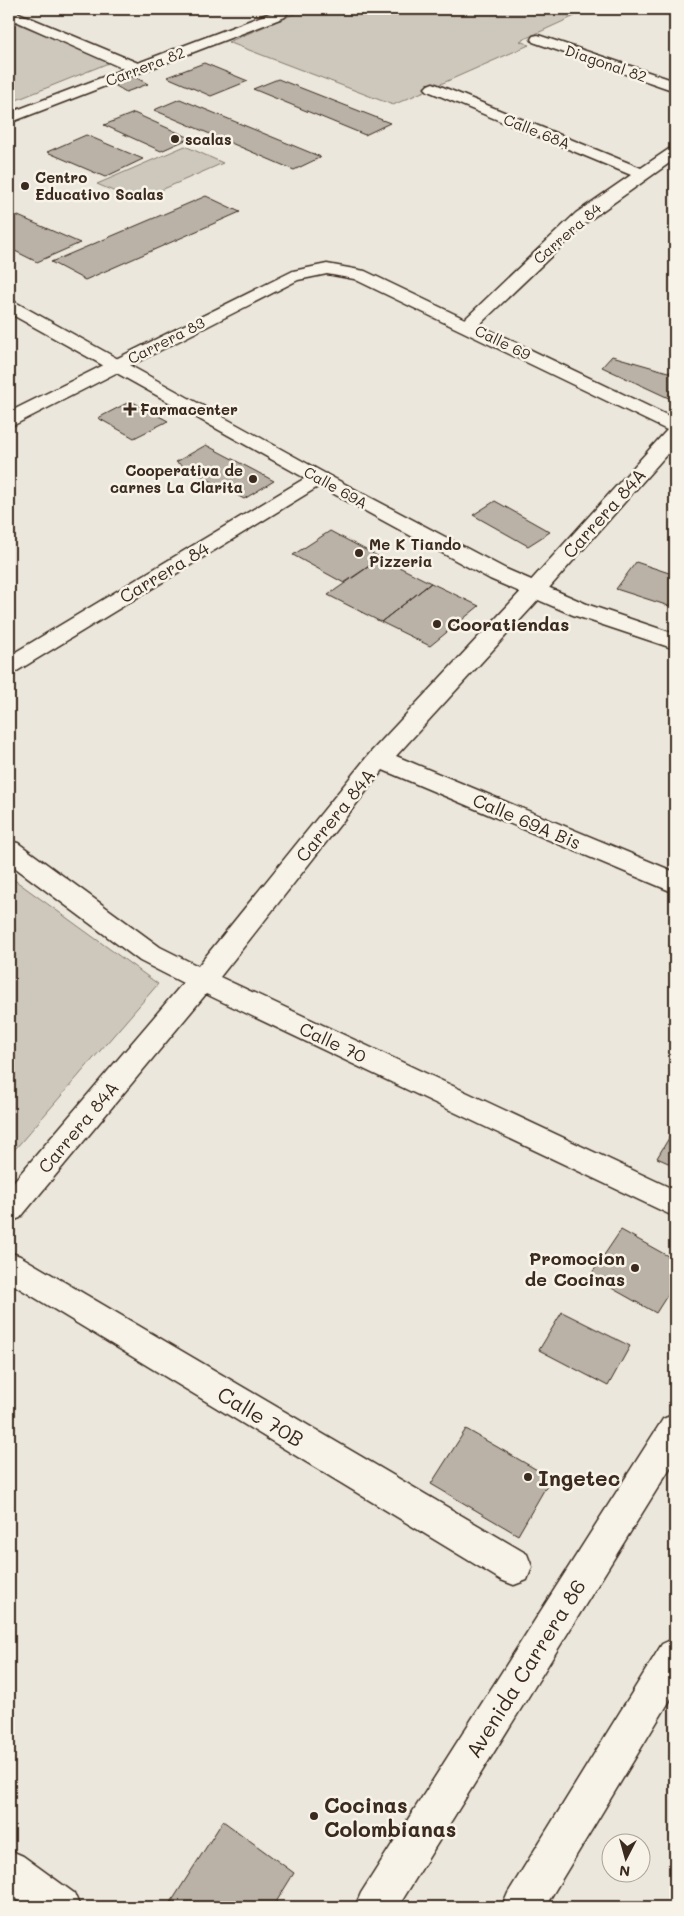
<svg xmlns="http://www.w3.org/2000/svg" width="684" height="1916" font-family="Mali,sans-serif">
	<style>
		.green { fill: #cec8bc; stroke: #84796d }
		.building { fill: #bab2a7; stroke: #3b2a1e }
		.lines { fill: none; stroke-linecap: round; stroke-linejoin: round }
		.street-casing { stroke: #3b2a1e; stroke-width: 3 }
		.secondary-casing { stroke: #3b2a1e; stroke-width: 3 }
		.primary-casing { stroke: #3b2a1e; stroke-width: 3 }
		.street { fill: #f7f3e8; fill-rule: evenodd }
		.secondary { fill: #f7f3e8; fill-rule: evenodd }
		.primary { fill: #f7f3e8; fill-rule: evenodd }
		.poi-dot { fill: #3b2a1e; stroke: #f7f3e8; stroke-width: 2 }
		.labels { text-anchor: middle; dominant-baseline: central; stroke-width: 5; stroke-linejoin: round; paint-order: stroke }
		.far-street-label { font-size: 15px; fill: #3b2a1e; stroke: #f7f3e8 }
		.far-poi-label { font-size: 15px; font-weight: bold; fill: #3b2a1e; stroke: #f7f3e8; text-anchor: start }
		.street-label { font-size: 18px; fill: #3b2a1e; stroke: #f7f3e8 }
		.poi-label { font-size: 18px; font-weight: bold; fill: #3b2a1e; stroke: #f7f3e8; text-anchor: start }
		.near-street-label { font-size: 21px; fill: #3b2a1e; stroke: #f7f3e8 }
		.near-poi-label { font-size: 21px; font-weight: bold; fill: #3b2a1e; stroke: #f7f3e8; text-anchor: start }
	</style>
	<rect width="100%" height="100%" fill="#ece7dc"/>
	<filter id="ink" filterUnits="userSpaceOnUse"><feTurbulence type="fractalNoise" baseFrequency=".02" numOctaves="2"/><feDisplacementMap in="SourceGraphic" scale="10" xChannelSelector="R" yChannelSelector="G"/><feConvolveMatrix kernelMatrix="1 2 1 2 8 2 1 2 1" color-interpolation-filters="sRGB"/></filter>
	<g filter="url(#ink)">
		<path class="green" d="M 296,9 L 590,9 L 520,41 L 529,45 L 393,105 L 228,42 L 301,11 Z
			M 9,20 L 111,62 L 9,103 Z
			M 185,146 L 223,163 L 136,201 L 97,184 Z
			M 9,876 L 158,984 L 9,1156 Z"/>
		<path class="building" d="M 204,63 L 248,81 L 211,96 L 167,77 Z
			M 133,76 L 148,84 L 126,92 L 111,83 Z
			M 278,79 L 390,123 L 365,135 L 253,89 Z
			M 180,99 L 321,157 L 294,170 L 154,110 Z
			M 134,113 L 190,138 L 161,151 L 104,125 Z
			M 86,135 L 143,159 L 105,177 L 47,152 Z
			M 206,196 L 240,212 L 85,280 L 51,262 Z
			M 9,212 L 80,243 L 37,262 L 9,248 Z
			M 612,356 L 675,374 L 675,401 L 602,367 Z
			M 131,401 L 168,421 L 134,438 L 98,418 Z
			M 206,445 L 274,481 L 244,499 L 176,462 Z
			M 495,501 L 550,532 L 528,546 L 473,515 Z
			M 330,531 L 381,558 L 344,583 L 293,555 Z
			M 381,558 L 431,583 L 381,622 L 328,595 Z
			M 636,562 L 675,575 L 675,597 L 669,606 L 616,589 Z
			M 431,583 L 479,606 L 430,646 L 381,622 Z
			M 675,1128 L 675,1166 L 657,1158 Z
			M 621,1230 L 675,1260 L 675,1283 L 656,1313 L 590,1276 Z
			M 562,1312 L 630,1346 L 608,1386 L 539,1350 Z
			M 466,1429 L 551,1478 L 518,1535 L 431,1484 Z
			M 223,1821 L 294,1873 L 273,1907 L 174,1907 L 170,1904 Z"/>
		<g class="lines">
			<defs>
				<path id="street" d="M 9,9 L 138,63 L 275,11 L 285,11 L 287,14 L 285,17 L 9,123 L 9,113 L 124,69 L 9,18 Z
					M 538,35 L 675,81 L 675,91 L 533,42 L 531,39 L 533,36 Z
					M 433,83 L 641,168 L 669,149 L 675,147 L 675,159 L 588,221 L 479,325 L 675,419 L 675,445 L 542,596 L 396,756 L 675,872 L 675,893 L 383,770 L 220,977 L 675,1190 L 675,1217 L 206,994 L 20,1218 L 9,1222 L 9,1187 L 183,983 L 140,961 L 9,863 L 9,841 L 18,843 L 160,947 L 198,966 L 370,753 L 526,586 L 667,430 L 354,279 L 327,274 L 298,280 L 16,424 L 9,426 L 9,412 L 293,271 L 327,264 L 365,271 L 465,319 L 576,213 L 631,175 L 428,91 L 425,88 L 428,85 Z
					M 319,472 L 326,474 L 329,478 L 326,482 L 17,671 L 9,673 L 9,656 L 312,474 Z
					M 9,1252 L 20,1256 L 527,1554 L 532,1567 L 527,1580 L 514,1585 L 501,1580 L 9,1282 Z
					M 9,1850 L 23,1856 L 74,1893 L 80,1907 L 26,1907 L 9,1894 Z"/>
				<path id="secondary" d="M 9,300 L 15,302 L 326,474 L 506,569 L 589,605 L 675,634 L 675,649 L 573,615 L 490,579 L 312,482 L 9,313 Z"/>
				<path id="primary" d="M 675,1414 L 675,1460 L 398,1907 L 355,1907 L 361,1893 L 663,1419 Z
					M 675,1638 L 675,1692 L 545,1907 L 502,1907 L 508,1893 L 662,1644 Z"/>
			</defs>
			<use href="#street" class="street-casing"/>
			<use href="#secondary" class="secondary-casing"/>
			<use href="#primary" class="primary-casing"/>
			<use href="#street" class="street"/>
			<use href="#secondary" class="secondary"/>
			<use href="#primary" class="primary"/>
		</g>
	</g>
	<g class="poi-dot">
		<circle cx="175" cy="139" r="5"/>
		<circle cx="25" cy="186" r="5"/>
		<path d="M127.5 401.5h5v5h5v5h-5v5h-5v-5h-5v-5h5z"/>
		<circle cx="253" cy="479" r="5"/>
		<circle cx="359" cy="553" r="5"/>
		<circle cx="437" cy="624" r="5"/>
		<circle cx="635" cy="1268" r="5"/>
		<circle cx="528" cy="1477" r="5"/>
		<circle cx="314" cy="1816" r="5"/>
	</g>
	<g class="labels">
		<g class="far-street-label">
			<text transform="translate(606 63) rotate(19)">Diagonal 82</text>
			<text transform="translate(145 66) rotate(-21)">Carrera 82</text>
			<text transform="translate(537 131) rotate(22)">Calle 68A</text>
			<text transform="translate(567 233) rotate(-41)">Carrera 84</text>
			<text transform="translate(166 340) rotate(-27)">Carrera 83</text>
			<text transform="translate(503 342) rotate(26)">Calle 69</text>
			<text transform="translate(336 487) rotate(29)">Calle 69A</text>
		</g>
		<g class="far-poi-label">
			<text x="185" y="139">scalas</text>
			<text x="35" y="177">Centro<tspan x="35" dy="17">Educativo Scalas</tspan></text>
			<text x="140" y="409">Farmacenter</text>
			<text x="243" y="470" text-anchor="end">Cooperativa de<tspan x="243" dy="17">carnes La Clarita</tspan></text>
			<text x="369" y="544">Me K Tiando<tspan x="369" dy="17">Pizzeria</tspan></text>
		</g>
		<g class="street-label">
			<text transform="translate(604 513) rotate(-48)">Carrera 84A</text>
			<text transform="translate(164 572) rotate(-31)">Carrera 84</text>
			<text transform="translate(335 815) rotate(-51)">Carrera 84A</text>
			<text transform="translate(527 821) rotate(23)">Calle 69A Bis</text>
			<text transform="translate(333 1042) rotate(25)">Calle 70</text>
			<text transform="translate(78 1127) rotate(-50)">Carrera 84A</text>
		</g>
		<g class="poi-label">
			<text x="447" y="624">Cooratiendas</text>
			<text x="625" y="1258" text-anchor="end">Promocion<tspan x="625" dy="21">de Cocinas</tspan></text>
		</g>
		<g class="near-street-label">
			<text transform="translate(261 1416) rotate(31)">Calle 70B</text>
			<text transform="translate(525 1668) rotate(-58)">Avenida Carrera 86</text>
		</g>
		<g class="near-poi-label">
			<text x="538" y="1477">Ingetec</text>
			<text x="324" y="1804">Cocinas<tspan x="324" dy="24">Colombianas</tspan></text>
		</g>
	</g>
	<rect width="684" height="1916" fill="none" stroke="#f7f3e8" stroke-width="30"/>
	<rect x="15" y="15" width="654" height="1886" fill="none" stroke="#3b2a1e" stroke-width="2" filter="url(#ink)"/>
	<g transform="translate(626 1858) rotate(186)"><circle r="24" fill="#f7f3e8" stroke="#aca397"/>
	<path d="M0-4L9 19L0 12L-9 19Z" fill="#3b2a1e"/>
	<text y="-8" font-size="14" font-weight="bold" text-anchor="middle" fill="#3b2a1e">N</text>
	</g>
</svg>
